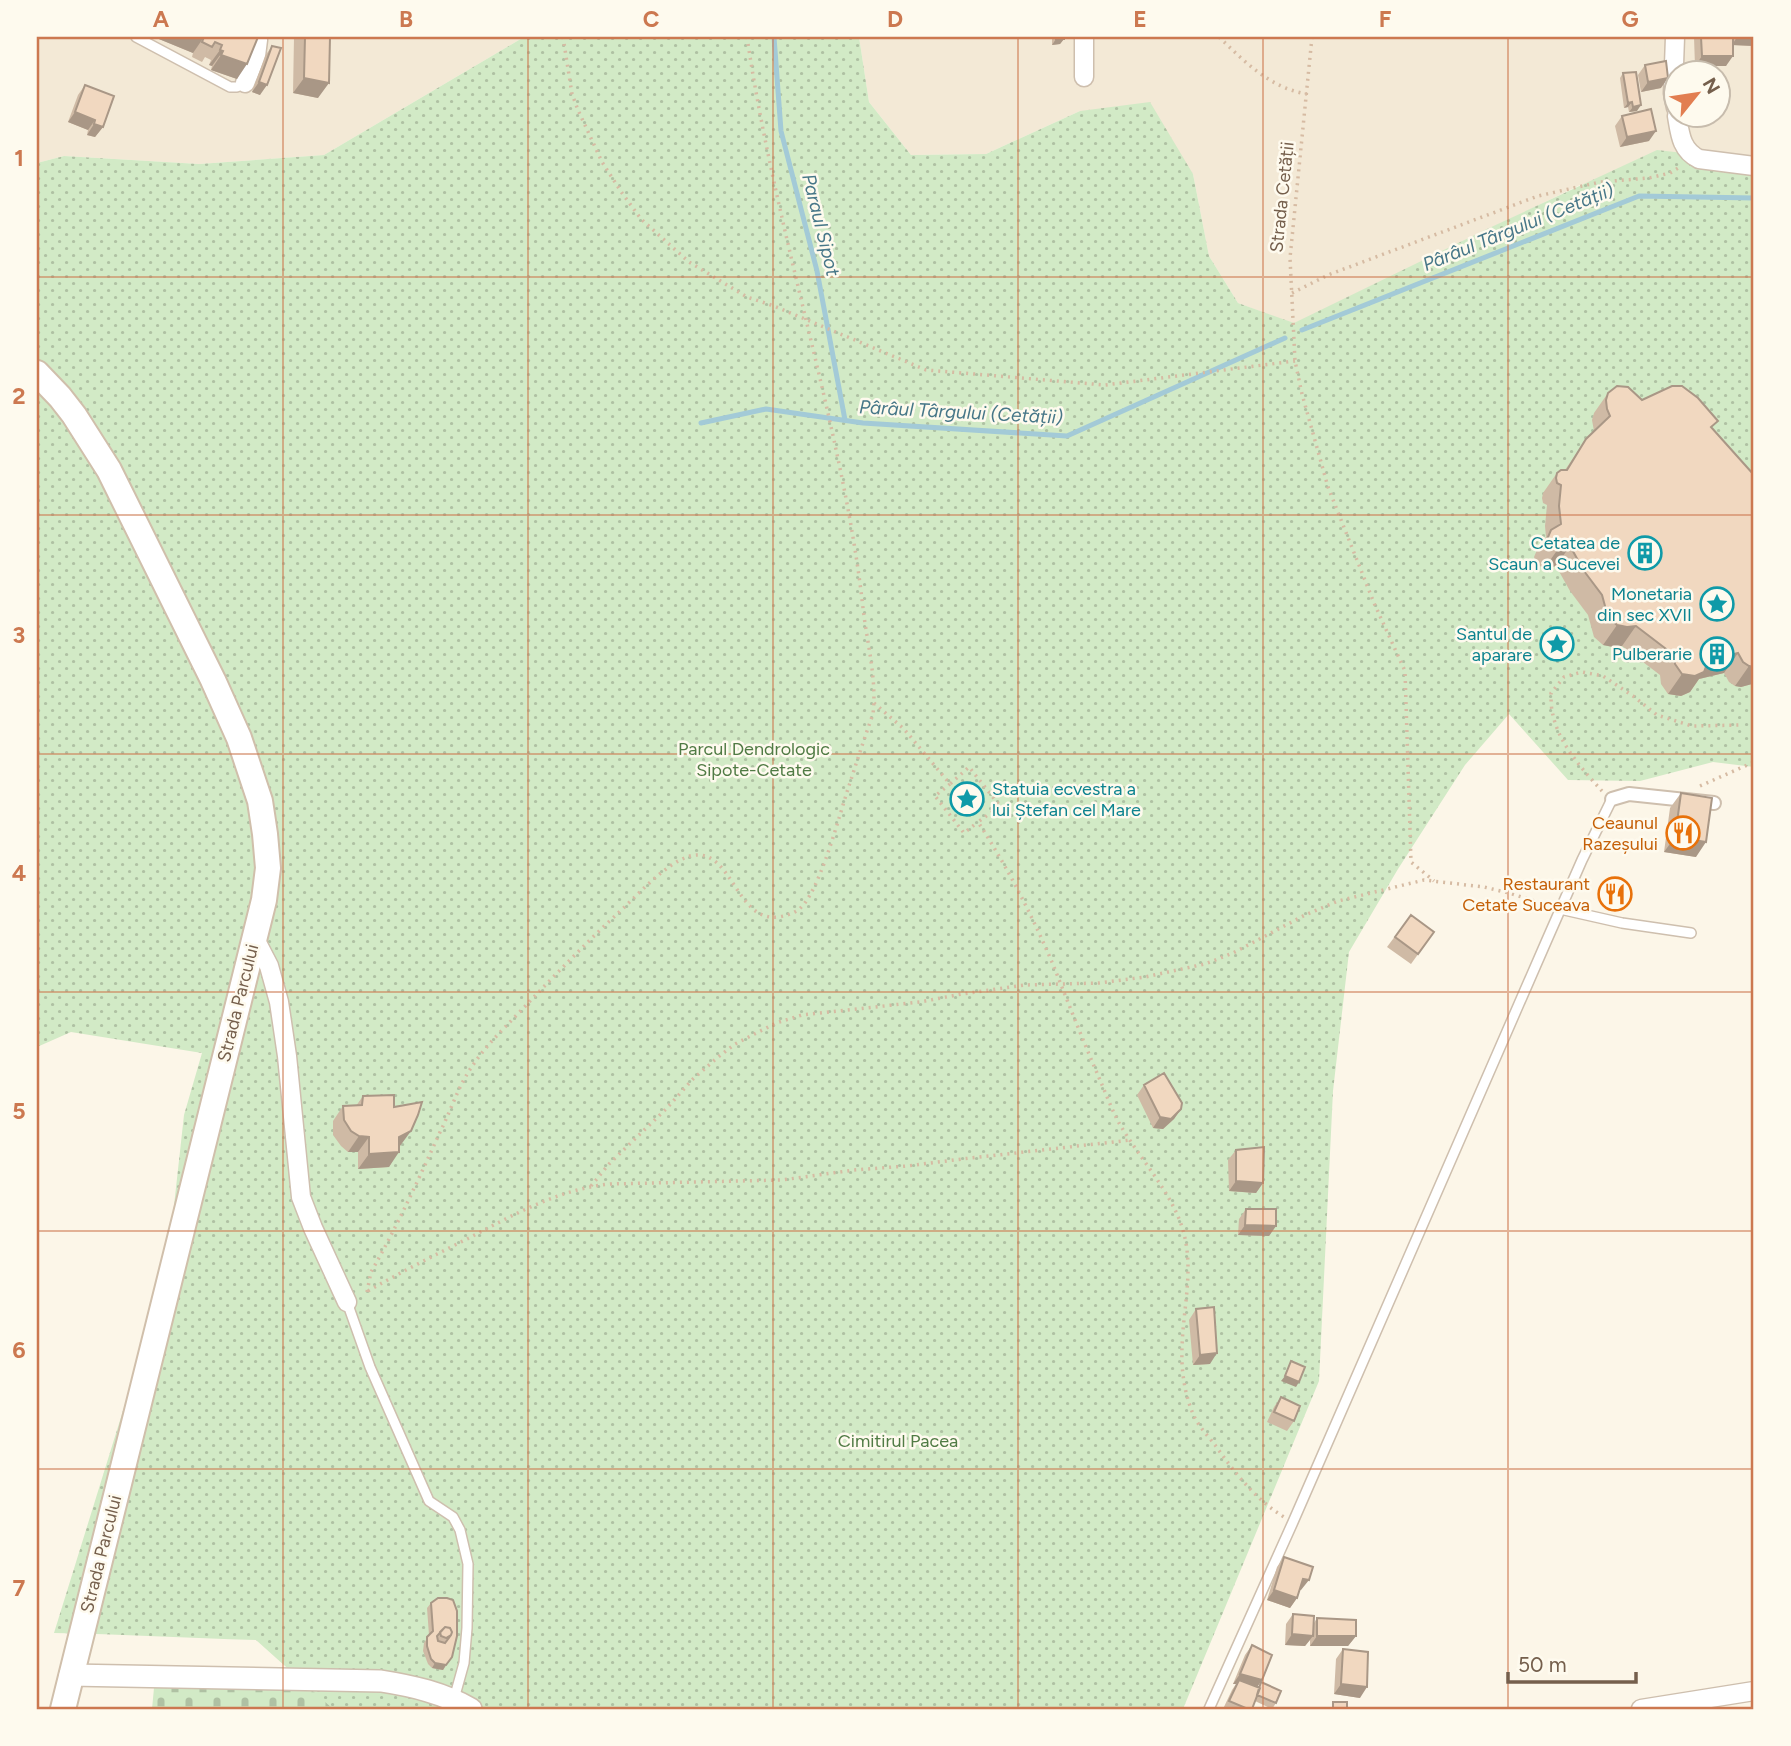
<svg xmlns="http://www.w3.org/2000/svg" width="1791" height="1746" font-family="Figtree,sans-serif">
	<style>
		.residential { fill: #f3e9d6; fill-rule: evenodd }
		.cemetery { fill: url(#cemetery-stones) }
		.park { fill: url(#park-dots) }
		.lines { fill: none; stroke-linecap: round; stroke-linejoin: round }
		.stream { stroke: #a3cad7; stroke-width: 5 }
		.service-casing { stroke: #cebfae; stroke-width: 12 }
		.pedestrian-casing { stroke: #cebfae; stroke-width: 16 }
		.minor-casing { stroke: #cebfae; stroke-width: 21 }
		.tertiary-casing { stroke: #cebfae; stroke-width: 24 }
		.secondary-casing { stroke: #d0bfab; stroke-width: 28 }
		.path { stroke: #d6bba3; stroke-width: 3.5; stroke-dasharray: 2 5; stroke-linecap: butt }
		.service { stroke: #fff; stroke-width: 9 }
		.pedestrian { stroke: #fff; stroke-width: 12 }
		.minor { stroke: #fff; stroke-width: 18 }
		.tertiary { stroke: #fff; stroke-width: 21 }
		.secondary { stroke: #fff; stroke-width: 24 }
		.wall { fill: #cfbaa5 }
		.shaded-wall { fill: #a99786 }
		.building { fill: #f1d8c0; stroke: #a99786; stroke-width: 2; fill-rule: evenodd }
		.grid { fill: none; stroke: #cc7850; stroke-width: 2; stroke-opacity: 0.55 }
		.labels { text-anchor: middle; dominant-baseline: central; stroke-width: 5; stroke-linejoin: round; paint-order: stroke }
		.street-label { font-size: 18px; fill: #755f4c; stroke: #fefaee }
		.culture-label { font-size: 18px; fill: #0d838f; stroke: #fefaee; text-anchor: end }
		.park-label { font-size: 18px; fill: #507b44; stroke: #fefaee }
		.food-label { font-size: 18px; fill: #c56008; stroke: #fefaee; text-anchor: end }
		.water-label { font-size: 19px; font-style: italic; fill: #477788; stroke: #fefaee }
		.neatline { fill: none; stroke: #cc7850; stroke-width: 2.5 }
		.grid-label { font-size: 23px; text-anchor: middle; font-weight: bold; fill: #cc7850 }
	</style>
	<defs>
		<pattern id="cemetery-stones" width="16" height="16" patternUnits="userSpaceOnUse" patternTransform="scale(1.75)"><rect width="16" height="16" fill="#d2eac6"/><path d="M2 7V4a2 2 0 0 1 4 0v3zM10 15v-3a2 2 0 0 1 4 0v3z" fill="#afc1a3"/></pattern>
		<pattern id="park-dots" width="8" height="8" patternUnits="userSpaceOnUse" patternTransform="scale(1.75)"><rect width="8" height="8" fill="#d2eac6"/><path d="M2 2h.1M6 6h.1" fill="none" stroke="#afc1a3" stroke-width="1.8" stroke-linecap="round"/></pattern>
	</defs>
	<rect width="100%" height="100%" fill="#fcf6e8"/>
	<path class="residential" d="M 37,37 L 524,37 L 324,155 L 199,164 L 64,156 L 37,163 Z
		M 859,37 L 1754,37 L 1754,161 L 1580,185 L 1294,324 L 1238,303 L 1209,256 L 1193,174 L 1080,111 L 986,154 L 911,155 L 869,102 ZM 1676,74 L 1718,74 L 1718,116 L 1676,116 Z"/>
	<path class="cemetery" d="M 155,1677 L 381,1681 L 471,1709 L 152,1709 Z"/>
	<path class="park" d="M 524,37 L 859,37 L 869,102 L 911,155 L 986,154 L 1080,111 L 1150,102 L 1193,174 L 1209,256 L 1238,303 L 1294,323 L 1487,229 L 1657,150 L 1754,161 L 1754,767 L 1713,762 L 1640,781 L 1568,780 L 1509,714 L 1465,765 L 1398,869 L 1349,952 L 1333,1091 L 1319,1381 L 1183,1709 L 333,1709 L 256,1640 C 188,1638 121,1634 54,1633 L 167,1269 L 184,1115 L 202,1053 L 71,1032 L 37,1047 L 37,163 L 64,156 L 199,164 L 324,155 Z"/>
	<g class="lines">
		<path class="stream" d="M 774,37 L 781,131 L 817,271 L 845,420
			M 1302,330 L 1639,196 L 1754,198
			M 701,423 L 766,409 L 863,423 L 1067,436 L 1285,338"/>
		<defs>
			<path id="service" d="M 136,37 L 230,87 L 237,87 L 245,83
				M 1560,909 L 1622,923 L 1691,933
				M 347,1302 L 370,1367 L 429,1501 L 453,1517 L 460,1530 L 468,1564 L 467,1628 L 464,1663 L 454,1699
				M 1209,1709 L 1293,1522 L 1546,942 L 1582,860 L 1612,799"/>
			<path id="pedestrian" d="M 1612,799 L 1629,794 L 1714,803"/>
			<path id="minor" d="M 1084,37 L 1084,77
				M 1675,37 L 1673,93 L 1676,108
				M 245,83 L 256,56 L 258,40 L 255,37
				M 1677,116 C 1680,134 1681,150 1699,159 L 1754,166
				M 254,937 L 269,966 L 279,1002 L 287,1056 L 301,1197 L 313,1228 L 347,1302
				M 1641,1709 L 1754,1691"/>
			<path id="tertiary" d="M 70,1675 L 381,1681 C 413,1686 443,1693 471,1709"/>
			<path id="secondary" d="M 37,373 L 60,397 L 74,415 L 109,470 L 213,680 L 239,738 L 260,801 L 265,834 L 268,868 L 264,900 L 63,1709"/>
		</defs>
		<use href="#service" class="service-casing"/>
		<use href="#pedestrian" class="pedestrian-casing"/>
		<use href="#minor" class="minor-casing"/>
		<use href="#tertiary" class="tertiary-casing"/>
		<use href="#secondary" class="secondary-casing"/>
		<path class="path" d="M 563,37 L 572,94 L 578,110 L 602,162 L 622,193 L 641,219 L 689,262 L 747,297 L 774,306 L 926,370 L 1105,385 L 1295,361
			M 1219,37 C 1245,62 1270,88 1307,94
			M 1312,37 L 1290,258 L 1295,361 L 1302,394 L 1328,487 L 1374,603 L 1405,671 L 1411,862 L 1434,881
			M 1292,293 L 1328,275 L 1538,196 L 1600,182 L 1649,178 L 1670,173 L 1680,167
			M 874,703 L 904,729 L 950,784 L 969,767 L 1000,806 L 978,822 C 1008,868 1033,917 1054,967 C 1069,1005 1084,1043 1100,1080 C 1106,1094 1112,1110 1119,1123 C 1138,1156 1171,1192 1182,1227 C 1195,1267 1183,1307 1182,1348 C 1181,1371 1185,1399 1196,1420 C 1201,1429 1209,1437 1215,1445 C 1235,1473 1255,1499 1284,1517
			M 950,784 L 935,796 L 964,833 L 978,822
			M 1700,786 L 1754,762
			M 1602,791 C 1583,770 1559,744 1553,715 C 1551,708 1551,700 1551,693 L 1564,677 L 1582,672 L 1603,676 L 1633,696 L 1657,715 L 1692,726 L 1741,725
			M 591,1186 L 609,1164 L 666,1109 L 693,1079 L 717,1058 L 735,1044 L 776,1023 L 802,1015 L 920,1002 L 962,994 L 1024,985 L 1099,983 L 1145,977 L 1205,964 L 1233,953 L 1305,915 L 1338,901 L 1424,880 L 1484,887 L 1509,893 L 1550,906
			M 368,1291 C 401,1272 435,1255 469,1238 C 513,1215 559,1189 610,1184 L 782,1180 L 854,1170 L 907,1166 L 962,1159 L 1131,1140
			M 367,1292 L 371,1272 C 397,1227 419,1178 441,1130 C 451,1110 458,1087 471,1068 C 487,1043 510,1023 530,1001 C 558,972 586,943 616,915 C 635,898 665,863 690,856 C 732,845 735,922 778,917 C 785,916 792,914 798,910 C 819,895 839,816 848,789 C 856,764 864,739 873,714 C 877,679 867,643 863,608 C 855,537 841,470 825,400 C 797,279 765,159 747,37"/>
		<use href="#service" class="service"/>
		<use href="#pedestrian" class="pedestrian"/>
		<use href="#minor" class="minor"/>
		<use href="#tertiary" class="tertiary"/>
		<use href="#secondary" class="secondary"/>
	</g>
	<path class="wall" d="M 154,37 L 257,37 L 237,79 L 211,70 L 212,66 L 209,65 L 211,60 L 205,57 L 202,62 L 192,57 L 193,53 Z
		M 294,37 L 330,37 L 318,98 L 293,93 Z
		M 1052,37 L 1064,37 L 1064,39 L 1060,44 L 1052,45 Z
		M 1694,37 L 1754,37 L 1754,46 L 1733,45 L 1726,66 L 1695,66 Z
		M 272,46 L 260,95 L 252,92 L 265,56 Z
		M 1645,65 L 1661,88 L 1641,92 L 1638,75 Z
		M 1623,73 L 1637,111 L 1629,112 L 1628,107 L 1624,108 L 1620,78 Z
		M 85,85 L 103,127 L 95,137 L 87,135 L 88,130 L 68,122 L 78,95 Z
		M 1622,116 L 1649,141 L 1620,147 L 1615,126 Z
		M 1608,393 L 1642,400 L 1712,429 L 1754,475 L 1754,681 L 1752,684 L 1741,687 L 1735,686 L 1729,682 L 1724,673 L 1699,679 L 1690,692 L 1681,696 L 1668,694 L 1661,684 L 1660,675 L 1622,646 L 1613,647 L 1603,645 L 1594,637 L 1588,615 L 1570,591 L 1556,566 L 1544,569 L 1536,563 L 1534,557 L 1537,550 L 1546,537 L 1545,526 L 1547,505 L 1543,503 L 1542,498 L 1543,493 L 1557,473 L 1565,470 L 1586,439 L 1594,431 L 1592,420 L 1594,413 Z
		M 1681,793 L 1696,857 L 1664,852 L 1670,808 Z
		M 1411,915 L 1434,932 L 1411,964 L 1387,947 Z
		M 1144,1085 L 1181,1109 L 1174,1119 L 1163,1129 L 1153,1128 L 1137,1095 Z
		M 363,1096 L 394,1107 L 400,1146 L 389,1167 L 358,1169 L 358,1152 L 348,1152 L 341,1146 L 333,1135 L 333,1121 L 343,1106 L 356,1106 Z
		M 1236,1150 L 1263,1183 L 1256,1193 L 1229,1191 L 1228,1160 Z
		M 1246,1209 L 1276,1226 L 1269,1236 L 1238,1235 L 1239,1219 Z
		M 1196,1309 L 1210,1364 L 1193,1365 L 1189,1320 Z
		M 1281,1397 L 1294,1421 L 1287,1431 L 1267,1422 L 1274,1407 Z
		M 1284,1557 L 1301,1590 L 1299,1590 L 1297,1598 L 1290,1608 L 1267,1600 L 1277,1567 Z
		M 447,1598 L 452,1657 L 443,1670 L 432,1668 L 428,1664 L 423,1651 L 424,1643 L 429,1635 L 427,1608 L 431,1603 Z
		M 1293,1614 L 1314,1623 L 1317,1618 L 1356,1636 L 1348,1646 L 1310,1646 L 1310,1640 L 1305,1646 L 1285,1645 L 1286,1624 Z
		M 1252,1645 L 1262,1680 L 1257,1687 L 1258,1687 L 1261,1682 L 1276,1703 L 1272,1709 L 1255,1701 L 1252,1709 L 1223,1709 L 1232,1690 L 1236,1684 L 1233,1684 L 1245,1655 Z
		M 1343,1649 L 1360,1698 L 1334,1694 L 1336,1659 Z"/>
	<path class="shaded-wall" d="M 154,37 L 204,37 L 193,53 Z
		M 1613,37 L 1621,37 L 1619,39 L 1611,39 Z
		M 1737,37 L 1754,37 L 1754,46 L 1732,45 Z
		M 1056,39 L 1064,39 L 1060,44 L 1052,45 Z
		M 220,50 L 223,51 L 212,66 L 209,65 Z
		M 221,55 L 247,64 L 237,79 L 211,70 Z
		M 1702,56 L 1733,56 L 1726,66 L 1695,66 Z
		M 304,78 L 329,83 L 318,98 L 293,93 Z
		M 1668,78 L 1661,88 L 1641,92 L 1648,82 Z
		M 259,82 L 267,85 L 260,95 L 252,92 Z
		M 1632,102 L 1628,107 L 1624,108 L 1628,103 Z
		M 1641,105 L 1637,111 L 1629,112 L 1633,107 Z
		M 75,112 L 95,120 L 88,130 L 68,122 Z
		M 94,124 L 103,127 L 95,137 L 87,135 Z
		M 1656,131 L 1649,141 L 1620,147 L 1627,137 Z
		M 1570,546 L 1556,566 L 1544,569 L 1558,549 Z
		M 1617,625 L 1636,626 L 1622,646 L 1613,647 L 1603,645 Z
		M 1738,653 L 1724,673 L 1699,679 L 1690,692 L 1681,696 L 1668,694 L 1682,674 L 1708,661 Z
		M 1749,666 L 1754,667 L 1754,681 L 1752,684 L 1741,687 L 1735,686 Z
		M 1675,837 L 1706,842 L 1696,857 L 1664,852 Z
		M 1181,1109 L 1174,1119 L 1163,1129 L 1153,1128 L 1160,1117 Z
		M 411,1131 L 400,1146 L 389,1152 L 399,1137 Z
		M 359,1136 L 369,1137 L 358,1152 L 348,1152 Z
		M 399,1152 L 389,1167 L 358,1169 L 369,1154 Z
		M 1236,1181 L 1263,1183 L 1256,1193 L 1229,1191 Z
		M 1245,1225 L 1276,1226 L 1269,1236 L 1238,1235 Z
		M 1217,1353 L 1210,1364 L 1193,1365 L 1200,1355 Z
		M 1285,1376 L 1299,1382 L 1296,1387 L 1281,1381 Z
		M 1303,1579 L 1309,1580 L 1301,1590 L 1296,1589 Z
		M 1274,1590 L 1297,1598 L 1290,1608 L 1267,1600 Z
		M 1292,1634 L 1313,1636 L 1305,1646 L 1285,1645 Z
		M 1317,1636 L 1356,1636 L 1348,1646 L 1310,1646 Z
		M 435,1663 L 446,1665 L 443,1670 L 432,1668 Z
		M 1240,1674 L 1262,1680 L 1255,1690 L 1239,1680 L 1236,1684 L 1233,1684 Z
		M 1341,1684 L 1367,1687 L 1360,1698 L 1334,1694 Z"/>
	<path class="building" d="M 202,37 L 258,37 L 247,64 L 221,55 L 223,51 L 220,50 L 222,45 L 215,42 L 212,47 L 202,42 L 204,37 Z
		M 305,37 L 330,37 L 329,83 L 304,78 Z
		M 1056,37 L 1064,37 L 1064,39 L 1056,39 Z
		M 1701,37 L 1733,37 L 1733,56 L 1702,56 Z
		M 272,46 L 281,48 L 267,85 L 259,82 Z
		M 1666,61 L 1668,78 L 1648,82 L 1645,65 Z
		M 1636,72 L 1641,105 L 1633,107 L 1632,102 L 1628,103 L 1623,73 Z
		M 85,85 L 114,96 L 103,127 L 94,124 L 95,120 L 75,112 Z
		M 1651,109 L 1656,131 L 1627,137 L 1622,116 Z
		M 1617,386 L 1628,387 L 1642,400 L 1672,386 L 1682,386 L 1698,398 L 1718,421 L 1711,427 L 1754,475 L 1754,667 L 1749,666 L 1743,662 L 1738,653 L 1708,661 L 1704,672 L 1695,676 L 1682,674 L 1675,664 L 1674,655 L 1636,626 L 1627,627 L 1617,625 L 1608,617 L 1602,595 L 1584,571 L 1570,546 L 1558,549 L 1550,543 L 1548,537 L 1551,530 L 1561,524 L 1559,506 L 1561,485 L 1557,483 L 1556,478 L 1557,473 L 1561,470 L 1567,470 L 1586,439 L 1610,416 L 1607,409 L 1606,400 L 1608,393 Z
		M 1681,793 L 1712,798 L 1706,842 L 1675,837 Z
		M 1411,915 L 1434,932 L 1418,954 L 1395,937 Z
		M 1164,1073 L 1182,1103 L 1181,1109 L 1171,1119 L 1160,1117 L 1144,1085 Z
		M 394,1095 L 394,1107 L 422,1102 L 418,1115 L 411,1131 L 399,1137 L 399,1152 L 369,1154 L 369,1137 L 359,1136 L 351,1131 L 344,1120 L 343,1106 L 362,1105 L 363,1096 Z
		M 1264,1147 L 1263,1183 L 1236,1181 L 1236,1150 Z
		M 1246,1209 L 1276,1209 L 1276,1226 L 1245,1225 Z
		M 1214,1307 L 1217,1353 L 1200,1355 L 1196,1309 Z
		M 1291,1361 L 1305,1367 L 1299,1382 L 1285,1376 Z
		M 1281,1397 L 1300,1406 L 1294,1421 L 1274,1412 Z
		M 1284,1557 L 1313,1567 L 1309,1580 L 1303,1579 L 1297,1598 L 1274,1590 Z
		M 438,1598 L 447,1598 L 453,1600 L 457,1611 L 457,1636 L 452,1657 L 446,1665 L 435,1663 L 431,1659 L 427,1646 L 427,1637 L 433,1631 L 431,1603 ZM 445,1627 L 450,1628 L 452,1632 L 451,1635 L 445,1643 L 438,1641 L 437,1636 Z
		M 1293,1614 L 1314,1616 L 1313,1636 L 1292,1634 Z
		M 1317,1618 L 1356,1620 L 1356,1636 L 1317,1636 Z
		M 445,1627 L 450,1628 L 452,1632 L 451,1635 L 446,1638 L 441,1636 L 440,1632 Z
		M 1252,1645 L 1272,1655 L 1262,1680 L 1240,1674 Z
		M 1343,1649 L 1368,1652 L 1367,1687 L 1341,1684 Z
		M 1239,1680 L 1260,1688 L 1252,1709 L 1248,1709 L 1229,1701 Z
		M 1261,1682 L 1281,1691 L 1276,1703 L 1257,1695 Z
		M 1333,1702 L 1347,1702 L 1347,1709 L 1333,1709 Z"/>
	<path class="grid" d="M 283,37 L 283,1709M 528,37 L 528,1709M 773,37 L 773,1709M 1018,37 L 1018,1709M 1263,37 L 1263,1709M 1508,37 L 1508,1709M 37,277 L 1754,277M 37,515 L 1754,515M 37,754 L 1754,754M 37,992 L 1754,992M 37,1231 L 1754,1231M 37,1469 L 1754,1469"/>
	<defs>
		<symbol id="building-ring" viewBox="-11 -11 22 22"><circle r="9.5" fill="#fefaee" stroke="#0f9aa8" stroke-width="1.5"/><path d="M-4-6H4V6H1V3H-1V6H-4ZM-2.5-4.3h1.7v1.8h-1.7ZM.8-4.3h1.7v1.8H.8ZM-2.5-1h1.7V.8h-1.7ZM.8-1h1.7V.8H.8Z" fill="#0f9aa8"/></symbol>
		<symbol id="sight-ring" viewBox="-11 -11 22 22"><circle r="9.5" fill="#fefaee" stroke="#0f9aa8" stroke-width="1.5"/><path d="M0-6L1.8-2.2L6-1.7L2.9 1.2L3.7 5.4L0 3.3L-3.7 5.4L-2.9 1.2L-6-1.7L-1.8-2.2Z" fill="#0f9aa8"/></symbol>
		<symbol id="restaurant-ring" viewBox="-11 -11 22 22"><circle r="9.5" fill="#fefaee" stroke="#e8710a" stroke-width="1.5"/><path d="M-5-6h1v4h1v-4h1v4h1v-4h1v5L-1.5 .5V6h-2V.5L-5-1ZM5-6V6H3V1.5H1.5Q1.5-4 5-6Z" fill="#e8710a"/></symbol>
	</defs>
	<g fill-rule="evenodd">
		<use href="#building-ring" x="1626" y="534" width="38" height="38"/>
		<use href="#sight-ring" x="1698" y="585" width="38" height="38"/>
		<use href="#sight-ring" x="1538" y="625" width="38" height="38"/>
		<use href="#building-ring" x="1698" y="635" width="38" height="38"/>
		<use href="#sight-ring" x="948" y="780" width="38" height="38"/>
		<use href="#restaurant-ring" x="1664" y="814" width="38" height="38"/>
		<use href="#restaurant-ring" x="1596" y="875" width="38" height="38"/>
	</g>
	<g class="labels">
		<g class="street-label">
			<text transform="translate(1282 197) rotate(-84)">Strada Cetății</text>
			<text transform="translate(238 1003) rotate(-76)">Strada Parcului</text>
			<text transform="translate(101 1554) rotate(-76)">Strada Parcului</text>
		</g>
		<g class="culture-label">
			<text x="1620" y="543">Cetatea de<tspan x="1620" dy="21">Scaun a Sucevei</tspan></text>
			<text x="1692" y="594">Monetaria<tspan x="1692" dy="21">din sec XVII</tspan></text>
			<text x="1532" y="634">Santul de<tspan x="1532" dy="21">aparare</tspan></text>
			<text x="1692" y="654">Pulberarie</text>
			<text x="992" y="789" text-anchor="start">Statuia ecvestra a<tspan x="992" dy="21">lui Ștefan cel Mare</tspan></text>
		</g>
		<g class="park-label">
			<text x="754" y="749">Parcul Dendrologic<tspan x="754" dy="21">Sipote-Cetate</tspan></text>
			<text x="898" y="1441">Cimitirul Pacea</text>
		</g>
		<g class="food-label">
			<text x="1658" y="823">Ceaunul<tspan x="1658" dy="21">Razeșului</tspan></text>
			<text x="1590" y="884">Restaurant<tspan x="1590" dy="21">Cetate Suceava</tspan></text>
		</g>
		<g class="water-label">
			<text transform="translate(821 225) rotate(76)">Paraul Sipot</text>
			<text transform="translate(1518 227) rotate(-22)">Pârâul Târgului (Cetății)</text>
			<text transform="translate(961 412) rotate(3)">Pârâul Târgului (Cetății)</text>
		</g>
	</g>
	<rect width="1791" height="1746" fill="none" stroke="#fefaee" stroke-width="77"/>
	<g transform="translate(1697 94) rotate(60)"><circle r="33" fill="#fefaee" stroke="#c7bcad" stroke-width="2"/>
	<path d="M0-5L12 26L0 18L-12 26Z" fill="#e27e51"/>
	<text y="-10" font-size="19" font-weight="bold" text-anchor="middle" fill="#755f4c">N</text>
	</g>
	<path d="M1508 1672v10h128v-10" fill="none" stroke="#755f4c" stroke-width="3.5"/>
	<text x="1518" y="1672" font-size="21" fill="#755f4c" stroke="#fefaee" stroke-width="5" paint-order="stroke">50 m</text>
	<rect x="38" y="38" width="1714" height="1670" class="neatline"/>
	<g class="grid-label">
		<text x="161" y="27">A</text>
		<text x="406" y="27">B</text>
		<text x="651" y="27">C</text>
		<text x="895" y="27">D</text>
		<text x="1140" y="27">E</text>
		<text x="1385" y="27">F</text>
		<text x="1630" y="27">G</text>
		<text x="19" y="166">1</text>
		<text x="19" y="404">2</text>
		<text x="19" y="643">3</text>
		<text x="19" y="881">4</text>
		<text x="19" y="1119">5</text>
		<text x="19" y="1358">6</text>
		<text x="19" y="1596">7</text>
	</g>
</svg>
